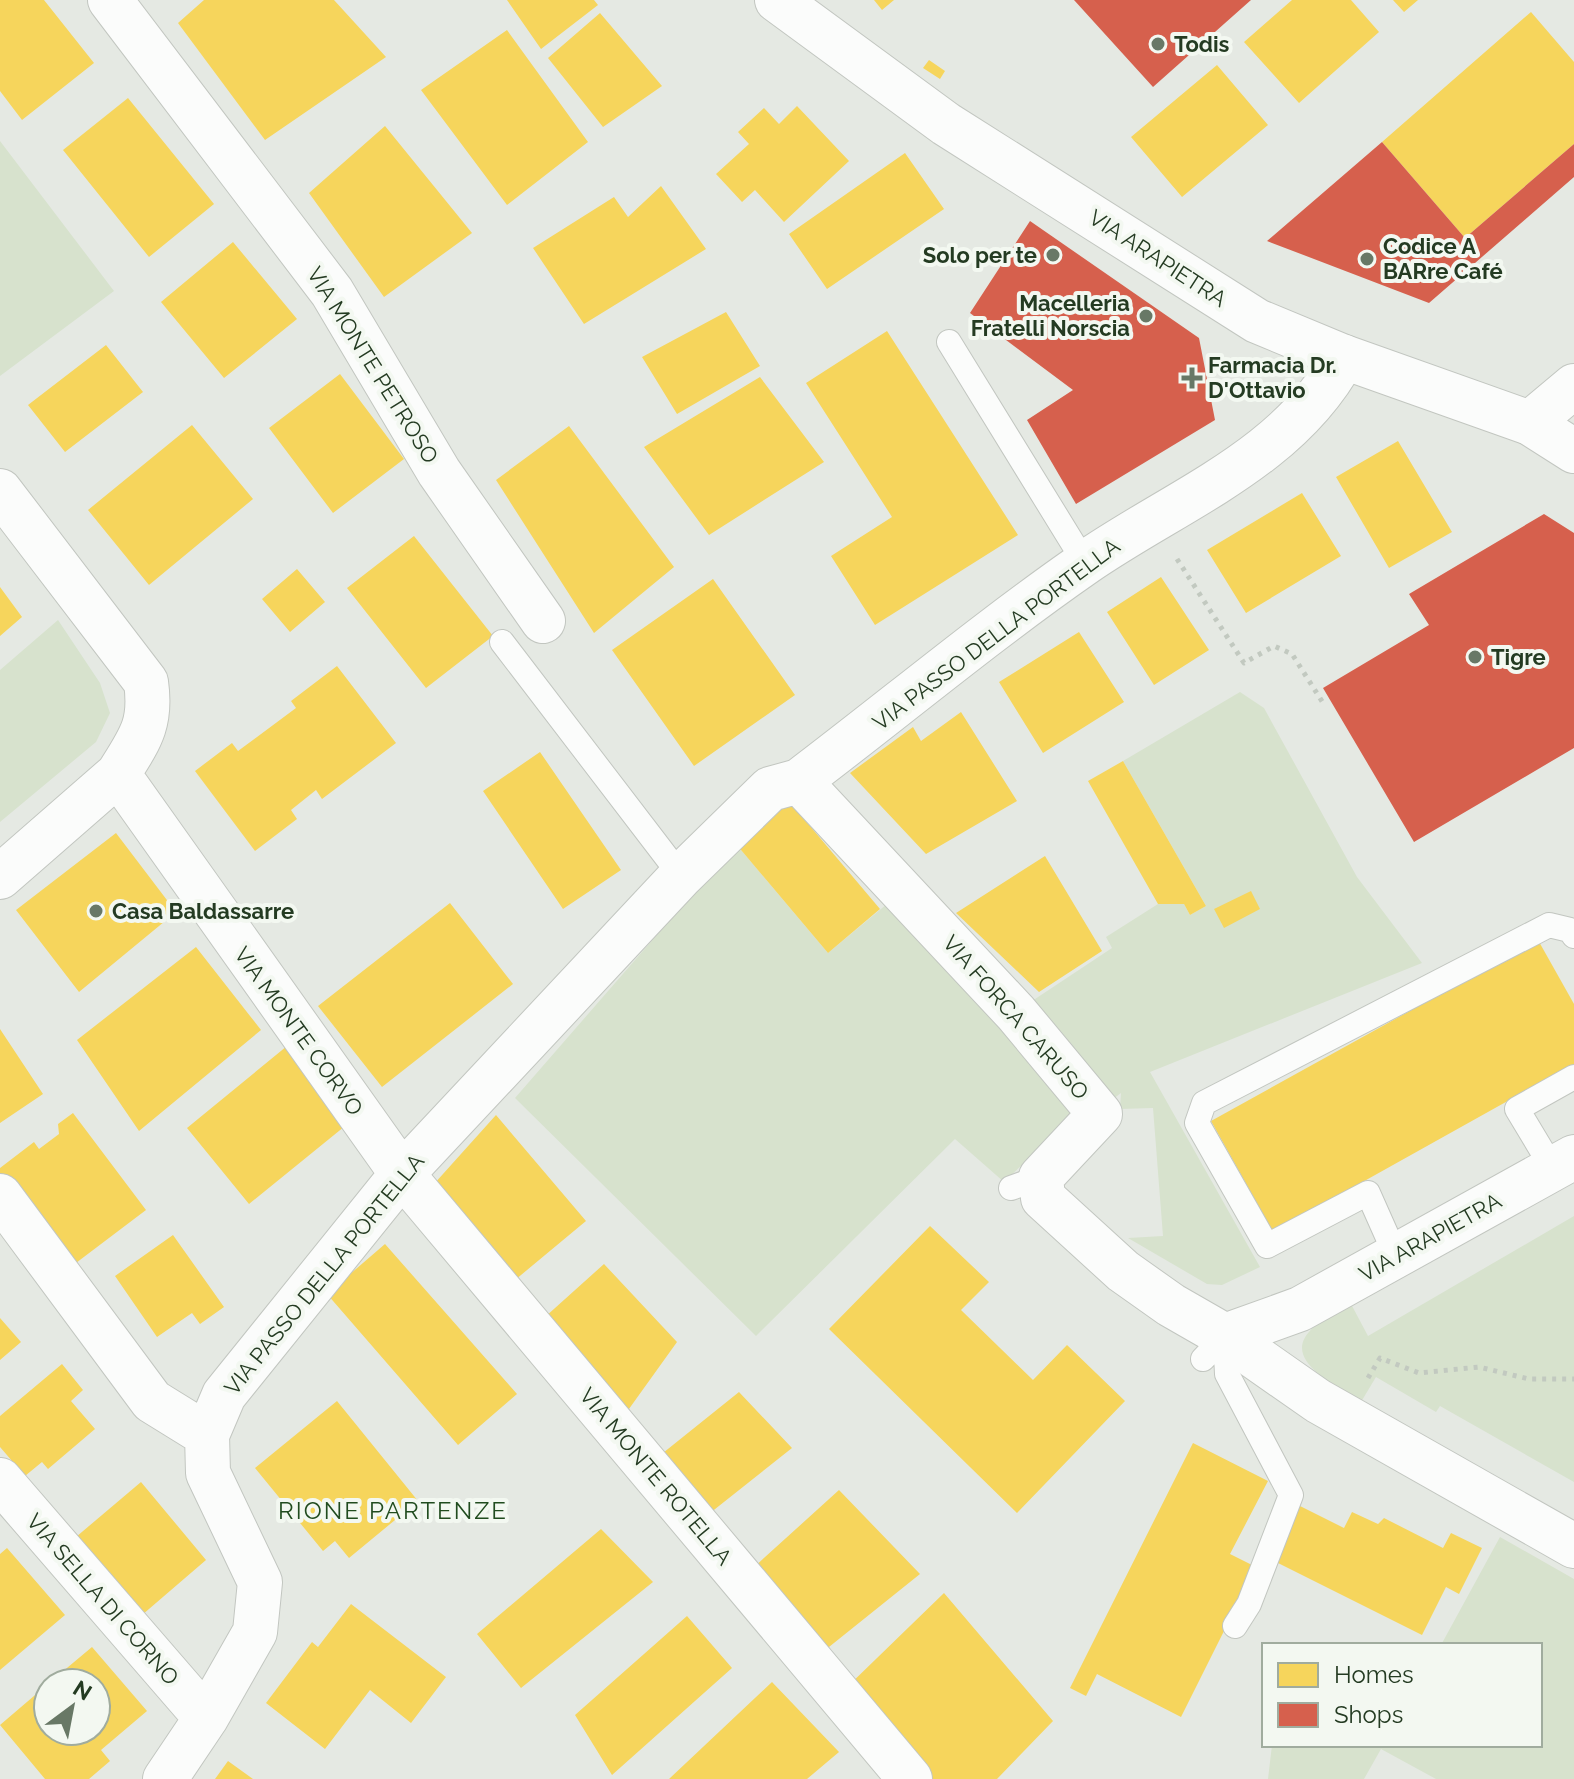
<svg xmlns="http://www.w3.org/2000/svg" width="1574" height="1779" font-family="Raleway,sans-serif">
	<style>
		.green { fill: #d7e2cd }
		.homes { fill: #f6d55c }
		.shops { fill: #d6604d }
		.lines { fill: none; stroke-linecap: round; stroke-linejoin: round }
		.service-casing { stroke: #c2c6c0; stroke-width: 26 }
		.minor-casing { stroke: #c2c6c0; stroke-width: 46 }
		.tertiary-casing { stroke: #c2c6c0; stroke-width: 46 }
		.path { stroke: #c2c9c0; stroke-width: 5; stroke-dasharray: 4 6; stroke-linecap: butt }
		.service { stroke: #fbfcfb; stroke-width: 24 }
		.minor { stroke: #fbfcfb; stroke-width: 44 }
		.tertiary { stroke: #fbfcfb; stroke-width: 44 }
		.poi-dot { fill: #687866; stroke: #f3f8f1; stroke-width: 3 }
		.labels { text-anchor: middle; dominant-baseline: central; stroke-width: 8; stroke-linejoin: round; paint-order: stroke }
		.poi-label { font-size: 22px; font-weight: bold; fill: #243b22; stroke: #f3f8f1; text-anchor: start }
		.street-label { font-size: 22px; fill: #243b22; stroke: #f3f8f1 }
		.neighbourhood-label { font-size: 24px; letter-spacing: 2px; fill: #214c1f; stroke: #f3f8f1 }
	</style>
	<rect width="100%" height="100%" fill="#e5e9e3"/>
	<path class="green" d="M 0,141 L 114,291 L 0,376 Z
		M 58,620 L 100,683 L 110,713 L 96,742 L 0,822 L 0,670 Z
		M 1240,692 L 1264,708 L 1357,877 L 1422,963 L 1150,1072 L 1260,1267 L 1222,1285 L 1207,1284 L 1128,1238 L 1163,1236 L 1153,1108 L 1120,1109 L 1121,1093 L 1105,1105 L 1026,1005 L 1112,948 L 1106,937 L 1158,904 L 1184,904 L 1190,915 L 1206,906 L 1123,761 Z
		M 736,844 L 828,953 L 893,899 L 1081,1109 L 1004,1182 L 955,1139 L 756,1336 L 515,1098 Z
		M 1574,1216 L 1574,1482 L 1440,1406 L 1436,1412 L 1376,1377 L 1361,1402 C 1301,1367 1270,1343 1351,1304 L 1368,1336 Z
		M 1500,1537 L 1574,1579 L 1574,1779 L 1436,1779 L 1381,1749 L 1364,1779 L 1268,1779 L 1272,1745 L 1540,1745 L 1540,1645 L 1441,1645 Z"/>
	<path class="homes" d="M 0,0 L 44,0 L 94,63 L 22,120 L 0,91 Z
		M 204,0 L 334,0 L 386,57 L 265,140 L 178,23 Z
		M 507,0 L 594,0 L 598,5 L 541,49 Z
		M 874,0 L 894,0 L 882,10 Z
		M 1292,0 L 1351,0 L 1379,32 L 1299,103 L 1244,42 Z
		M 1393,0 L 1418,0 L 1404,12 Z
		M 1531,12 L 1574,62 L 1574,144 L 1465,238 L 1382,142 Z
		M 600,13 L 662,86 L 603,127 L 548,58 Z
		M 507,30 L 588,142 L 507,205 L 421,90 Z
		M 929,60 L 945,71 L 940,79 L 923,68 Z
		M 1217,65 L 1268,125 L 1182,197 L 1131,137 Z
		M 128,98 L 214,204 L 149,257 L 63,150 Z
		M 797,106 L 849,161 L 784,222 L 755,190 L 742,202 L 716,174 L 749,144 L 738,132 L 764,108 L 779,124 Z
		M 385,126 L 472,233 L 384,297 L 309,193 Z
		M 905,153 L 944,209 L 827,289 L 789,234 Z
		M 661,186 L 706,249 L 584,324 L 533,248 L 614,197 L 628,217 Z
		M 233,242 L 297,319 L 224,378 L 161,302 Z
		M 726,312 L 760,366 L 677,414 L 642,357 Z
		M 887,331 L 1018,535 L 875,625 L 831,556 L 892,517 L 806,383 Z
		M 106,345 L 143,392 L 65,452 L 28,405 Z
		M 340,374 L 404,459 L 333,513 L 269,428 Z
		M 760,377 L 824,462 L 709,535 L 644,447 Z
		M 192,425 L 253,499 L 149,585 L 88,510 Z
		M 569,426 L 674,567 L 594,633 L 496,480 Z
		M 1398,441 L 1452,532 L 1389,568 L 1336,477 Z
		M 1302,493 L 1341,556 L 1246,613 L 1207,550 Z
		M 414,536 L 493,636 L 426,688 L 347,588 Z
		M 297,569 L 325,602 L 290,632 L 262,599 Z
		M 1161,577 L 1209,650 L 1154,685 L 1107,612 Z
		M 713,579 L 795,695 L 694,766 L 612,650 Z
		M 0,587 L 22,617 L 0,636 Z
		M 1079,632 L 1124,702 L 1043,753 L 999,682 Z
		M 337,666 L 396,743 L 322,799 L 316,790 L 291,810 L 297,819 L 255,851 L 195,771 L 232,743 L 238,751 L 296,708 L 291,701 Z
		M 961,712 L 1017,801 L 926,854 L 850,773 L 913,727 L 921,741 Z
		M 540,752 L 621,870 L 563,909 L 483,791 Z
		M 1123,761 L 1206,906 L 1190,915 L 1184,904 L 1158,904 L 1088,781 Z
		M 788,800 L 880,909 L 828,953 L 736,844 Z
		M 116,833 L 176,912 L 79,992 L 16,910 Z
		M 1045,856 L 1102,951 L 1039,992 L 956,913 Z
		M 1251,891 L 1260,909 L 1224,928 L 1214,909 Z
		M 450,903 L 513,984 L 382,1087 L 318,1006 Z
		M 1538,940 L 1574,1004 L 1574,1064 L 1273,1232 L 1211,1121 Z
		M 196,947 L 261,1030 L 139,1131 L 77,1040 Z
		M 0,1029 L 43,1094 L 0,1123 Z
		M 287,1046 L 350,1122 L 249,1204 L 187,1128 Z
		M 73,1113 L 146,1210 L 68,1269 L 0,1178 L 0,1168 L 34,1142 L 39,1149 L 59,1134 L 58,1124 Z
		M 496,1115 L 586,1221 L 515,1280 L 434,1184 Z
		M 930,1226 L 989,1282 L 961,1310 L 1033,1380 L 1067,1345 L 1125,1401 L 1017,1513 L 829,1329 Z
		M 173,1235 L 224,1307 L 200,1324 L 192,1313 L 157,1337 L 115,1276 Z
		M 385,1244 L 517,1394 L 458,1445 L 327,1294 Z
		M 604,1264 L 677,1342 L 616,1427 L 535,1326 Z
		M 0,1318 L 21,1342 L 0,1360 Z
		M 62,1364 L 83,1390 L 71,1401 L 95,1429 L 48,1469 L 42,1462 L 25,1476 L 0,1447 L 0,1416 Z
		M 739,1392 L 792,1448 L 700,1521 L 653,1461 Z
		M 337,1401 L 418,1501 L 349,1558 L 335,1541 L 323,1551 L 255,1468 Z
		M 1193,1443 L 1268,1481 L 1230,1554 L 1256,1567 L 1181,1717 L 1097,1674 L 1086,1696 L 1070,1688 Z
		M 141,1482 L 206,1560 L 142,1615 L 76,1537 Z
		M 839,1490 L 920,1574 L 814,1659 L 742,1578 Z
		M 1300,1506 L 1344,1528 L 1352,1512 L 1378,1524 L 1384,1518 L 1443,1548 L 1451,1533 L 1482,1548 L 1459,1594 L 1446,1587 L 1422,1635 L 1274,1561 Z
		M 601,1529 L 653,1582 L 521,1688 L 477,1634 Z
		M 7,1548 L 65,1615 L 0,1670 L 0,1554 Z
		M 944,1593 L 1053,1721 L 997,1779 L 919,1779 L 843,1691 Z
		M 351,1604 L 446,1677 L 411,1723 L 370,1690 L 325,1749 L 266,1703 L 312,1642 L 318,1647 Z
		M 687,1616 L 732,1668 L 612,1775 L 575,1715 Z
		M 92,1647 L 147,1711 L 101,1750 L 110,1761 L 89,1779 L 45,1779 L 0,1725 L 48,1684 L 48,1731 L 96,1731 L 96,1683 L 49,1683 Z
		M 772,1682 L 839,1752 L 807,1779 L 669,1779 Z
		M 228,1761 L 253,1779 L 215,1779 Z"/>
	<path class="shops" d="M 1074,0 L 1251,0 L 1153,87 Z
		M 1382,142 L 1465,238 L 1574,144 L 1574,177 L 1429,303 L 1267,241 Z
		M 1030,221 L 1199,338 L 1215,420 L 1076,504 L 1027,420 L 1073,390 L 970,313 Z
		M 1544,514 L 1574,533 L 1574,748 L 1414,842 L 1323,688 L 1429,625 L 1409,594 Z"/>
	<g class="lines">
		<defs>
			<path id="service" d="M 949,342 L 1085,563
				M 502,642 L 681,876
				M 1553,1169 L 1517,1109 L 1574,1077
				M 1011,1188 L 1041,1177
				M 1396,1256 L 1368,1193 L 1267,1246 L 1197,1123 L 1204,1103 L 1549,925 L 1570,930 L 1574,936
				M 1225,1336 L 1227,1374 L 1291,1495 L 1249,1604 L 1235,1626
				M 1203,1359 L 1225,1336"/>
			<path id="minor" d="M 110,0 L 332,292 L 439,472 L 543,621
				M 1530,423 L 1574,386
				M 0,491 L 146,682 C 152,724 140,739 118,774 L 402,1174 L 910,1779
				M 799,781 L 1016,1013 L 1100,1114 L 1041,1177 L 1043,1198 L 1123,1271 L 1171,1305 L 1225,1336 L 1318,1401 L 1574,1546
				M 0,877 L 118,774
				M 0,1196 L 152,1401 L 207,1435
				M 1225,1336 L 1300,1309 L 1574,1157
				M 0,1480 L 206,1718
				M 165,1779 L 206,1718 L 255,1632 L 260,1582 L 208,1473 L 207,1435 L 224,1395 L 402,1174 L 681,876 L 770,789 L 799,781 C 894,709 987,631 1085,563 C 1176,500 1289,459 1344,357"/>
			<path id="tertiary" d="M 777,0 L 946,124 L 1257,321 L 1344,357 L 1530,423 L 1574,451"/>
		</defs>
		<use href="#service" class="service-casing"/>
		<use href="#minor" class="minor-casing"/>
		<use href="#tertiary" class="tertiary-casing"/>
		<path class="path" d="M 1177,559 L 1244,663 L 1274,646 L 1292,654 L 1325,706
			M 1368,1378 L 1380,1358 L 1419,1373 L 1479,1367 L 1529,1379 L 1574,1379"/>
		<use href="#service" class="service"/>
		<use href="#minor" class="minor"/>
		<use href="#tertiary" class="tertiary"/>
	</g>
	<g class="poi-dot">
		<circle cx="1158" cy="44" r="8"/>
		<circle cx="1053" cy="255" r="8"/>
		<circle cx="1367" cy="259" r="8"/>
		<circle cx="1146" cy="316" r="8"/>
		<path d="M1188 366h8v8h8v8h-8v8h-8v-8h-8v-8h8z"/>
		<circle cx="1475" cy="657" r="8"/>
		<circle cx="96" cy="911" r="8"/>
	</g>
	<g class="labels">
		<g class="poi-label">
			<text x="1174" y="44">Todis</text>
			<text x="1383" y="246">Codice A<tspan x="1383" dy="25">BARre Café</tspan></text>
			<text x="1037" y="255" text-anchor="end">Solo per te</text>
			<text x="1130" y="303" text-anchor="end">Macelleria<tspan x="1130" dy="25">Fratelli Norscia</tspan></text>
			<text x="1208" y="365">Farmacia Dr.<tspan x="1208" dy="25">D'Ottavio</tspan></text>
			<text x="1491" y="657">Tigre</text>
			<text x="112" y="911">Casa Baldassarre</text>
		</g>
		<g class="street-label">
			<text transform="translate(1158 258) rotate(33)">VIA ARAPIETRA</text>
			<text transform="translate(373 365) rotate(58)">VIA MONTE PETROSO</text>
			<text transform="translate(996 634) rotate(-37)">VIA PASSO DELLA PORTELLA</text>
			<text transform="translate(1016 1017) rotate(49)">VIA FORCA CARUSO</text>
			<text transform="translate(299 1031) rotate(54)">VIA MONTE CORVO</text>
			<text transform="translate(1430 1237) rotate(-29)">VIA ARAPIETRA</text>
			<text transform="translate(324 1274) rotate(-51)">VIA PASSO DELLA PORTELLA</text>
			<text transform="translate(656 1476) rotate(50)">VIA MONTE ROTELLA</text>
			<text transform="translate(103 1599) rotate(49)">VIA SELLA DI CORNO</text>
		</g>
		<g class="neighbourhood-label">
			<text x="393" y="1510">RIONE PARTENZE</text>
		</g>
	</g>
	<rect x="1262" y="1643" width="280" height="104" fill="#f3f8f1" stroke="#a0ac9e" stroke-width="2"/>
	<rect x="1278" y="1663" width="40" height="24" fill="#f6d55c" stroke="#a0ac9e" stroke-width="2"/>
	<text x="1334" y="1683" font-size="24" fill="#243b22">Homes</text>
	<rect x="1278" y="1703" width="40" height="24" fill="#d6604d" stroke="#a0ac9e" stroke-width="2"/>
	<text x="1334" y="1723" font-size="24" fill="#243b22">Shops</text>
	<g transform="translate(72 1707) rotate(32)"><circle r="38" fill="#f3f8f1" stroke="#a0ac9e" stroke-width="2"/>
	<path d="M0-6L14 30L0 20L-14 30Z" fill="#687866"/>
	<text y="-12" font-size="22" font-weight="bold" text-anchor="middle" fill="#243b22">N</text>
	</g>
</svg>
